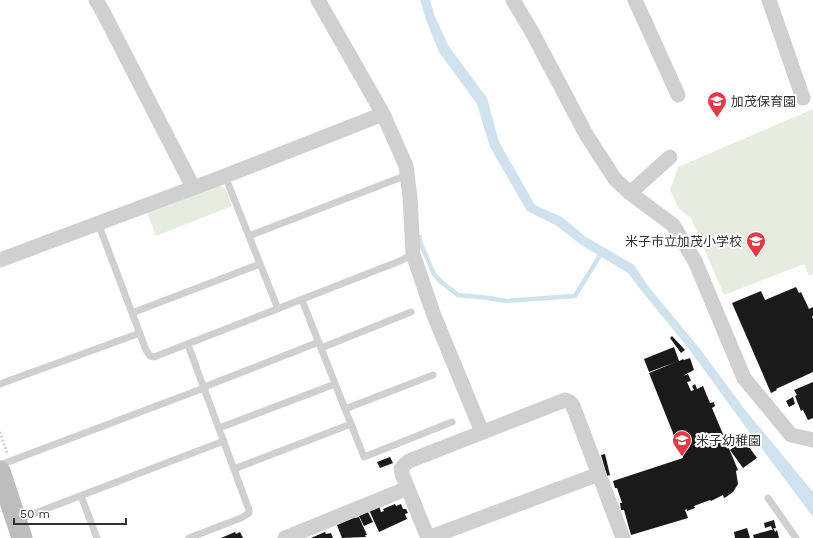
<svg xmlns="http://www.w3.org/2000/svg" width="813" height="538" font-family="'Work Sans','Noto Sans JP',sans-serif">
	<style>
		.green { fill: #e6ecdf }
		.water { fill: #cfe2ee }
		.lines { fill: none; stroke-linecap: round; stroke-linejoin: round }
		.stream { stroke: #cfe2ee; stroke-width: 4.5 }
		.building { fill: #1a1a1a }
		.path { stroke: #cdcdcd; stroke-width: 2.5; stroke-dasharray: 2 2; stroke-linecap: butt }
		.lane { stroke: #d0d0d0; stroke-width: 7 }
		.street { stroke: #d0d0d0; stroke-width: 15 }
		.secondary { stroke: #bdbdbd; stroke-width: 21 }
		.labels { text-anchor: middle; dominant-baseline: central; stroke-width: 4; stroke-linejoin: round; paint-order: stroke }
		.poi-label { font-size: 13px; fill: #333; stroke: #fff; text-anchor: start }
	</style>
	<rect width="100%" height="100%" fill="#fff"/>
	<path class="green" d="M 813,109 L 813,274 L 809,276 L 804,264 L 724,295 L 691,218 L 679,209 L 670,190 L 678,167 Z
		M 220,185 L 225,189 L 232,206 L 156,236 L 147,213 Z"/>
	<path class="water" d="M 420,0 L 430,0 L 435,17 L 448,45 L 487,98 L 499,142 L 535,205 L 562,217 L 586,237 L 634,265 L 648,286 L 700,349 L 746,411 L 813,492 L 813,517 L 739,418 L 689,349 L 640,289 L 628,273 L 580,244 L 557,226 L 527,211 L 490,147 L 477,104 L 439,52 L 426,20 Z"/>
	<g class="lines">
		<path class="stream" d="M 420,237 L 420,242 L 434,274 L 440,281 L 458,295 L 489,298 L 506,301 L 575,296 L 602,252"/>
	</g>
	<path class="building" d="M 796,287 L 799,293 L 801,292 L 809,309 L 813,307 L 813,316 L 812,316 L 813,319 L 813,372 L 776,389 L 777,390 L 771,393 L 732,303 L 761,291 L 765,300 Z
		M 672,336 L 685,350 L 681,353 L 670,338 Z
		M 674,347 L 679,361 L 683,359 L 684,360 L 690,358 L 694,370 L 688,373 L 683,376 L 688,374 L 691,381 L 687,382 L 691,391 L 694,390 L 692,386 L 695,384 L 697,389 L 703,386 L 710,403 L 714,402 L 715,406 L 712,408 L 738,470 L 736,471 L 738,484 L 733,492 L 726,497 L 724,498 L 723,495 L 711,501 L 710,500 L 694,506 L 695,508 L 687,511 L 687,509 L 685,510 L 688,518 L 631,535 L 624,510 L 621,510 L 620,503 L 622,503 L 617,488 L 615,488 L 613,481 L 683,458 L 649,373 L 676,362 L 649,372 L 644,359 Z
		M 813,382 L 813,418 L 808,420 L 803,410 L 801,411 L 795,396 L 797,395 L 794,390 Z
		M 793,397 L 795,404 L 789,407 L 786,401 Z
		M 744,440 L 757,458 L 743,468 L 730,450 Z
		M 605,454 L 610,475 L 607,476 L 601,455 Z
		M 390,457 L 393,463 L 380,468 L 377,462 Z
		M 395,504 L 396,506 L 401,504 L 403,509 L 406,509 L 408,513 L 405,514 L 407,519 L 379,532 L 369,510 L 379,506 L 381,512 L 384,511 L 383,509 Z
		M 368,512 L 373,522 L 364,526 L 359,516 Z
		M 355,517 L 355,518 L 359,517 L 367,535 L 365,535 L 366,537 L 342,538 L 337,525 Z
		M 774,520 L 776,528 L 772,529 L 771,526 L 765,528 L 764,523 Z
		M 747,528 L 750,538 L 735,538 L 734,532 Z
		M 774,529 L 775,532 L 777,530 L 779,538 L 754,538 L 753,535 Z
		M 235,532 L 236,534 L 240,532 L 243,538 L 221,538 Z
		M 325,532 L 326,534 L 331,533 L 333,538 L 311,538 Z"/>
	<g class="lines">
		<path class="path" d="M 0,432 L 7,453"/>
		<path class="lane" d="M 225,176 L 278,309
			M 98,223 L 146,350 L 150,356 L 154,357 L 400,261 L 413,254
			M 249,236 L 407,175
			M 302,300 L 364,457 L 452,422
			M 132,313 L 260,264
			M 188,345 L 249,510 L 249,513 L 241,518 L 189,538
			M 321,348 L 411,312
			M 0,384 L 140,333
			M 204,387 L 319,342
			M 345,409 L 433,375
			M 219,428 L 335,384
			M 0,465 L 204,388
			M 234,469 L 351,424
			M 81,496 L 97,538
			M 768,498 L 796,538
			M 17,520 L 224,441"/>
		<path class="street" d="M 96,0 L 103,12 L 193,187
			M 318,0 L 383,114 L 406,166 L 410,197 L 413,254 L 433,313 L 482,432
			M 513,0 L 532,32 L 587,136 L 615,179 L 630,193 L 673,225 L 695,261 L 744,378 L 791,435 L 813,440
			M 635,0 L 678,95
			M 769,0 L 803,98
			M 630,193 L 670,157
			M 0,260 L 225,176 L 383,114
			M 285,538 L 408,488
			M 428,538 L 402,474 L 401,469 L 404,465 L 409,461 L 565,400 L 570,402 L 573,406 L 623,538
			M 428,538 L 599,474"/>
		<path class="secondary" d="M 0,471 L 22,538"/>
	</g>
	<defs>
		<symbol id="school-pin" viewBox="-11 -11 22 30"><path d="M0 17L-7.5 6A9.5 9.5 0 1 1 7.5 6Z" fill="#e63946" stroke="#fff"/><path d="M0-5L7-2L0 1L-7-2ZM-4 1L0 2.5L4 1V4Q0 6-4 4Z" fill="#fff"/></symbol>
	</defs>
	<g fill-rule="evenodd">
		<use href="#school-pin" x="706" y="90" width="22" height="30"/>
		<use href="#school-pin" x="745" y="230" width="22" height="30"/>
		<use href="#school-pin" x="671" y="429" width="22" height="30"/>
	</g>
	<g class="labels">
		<g class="poi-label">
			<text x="731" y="101">加茂保育園</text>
			<text x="742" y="241" text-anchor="end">米子市立加茂小学校</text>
			<text x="696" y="440">米子幼稚園</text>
		</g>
	</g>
	<path d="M14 518v6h112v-6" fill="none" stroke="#333333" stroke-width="2"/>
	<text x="20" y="518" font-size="12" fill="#333333" stroke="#ffffff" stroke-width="3" paint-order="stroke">50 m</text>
</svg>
